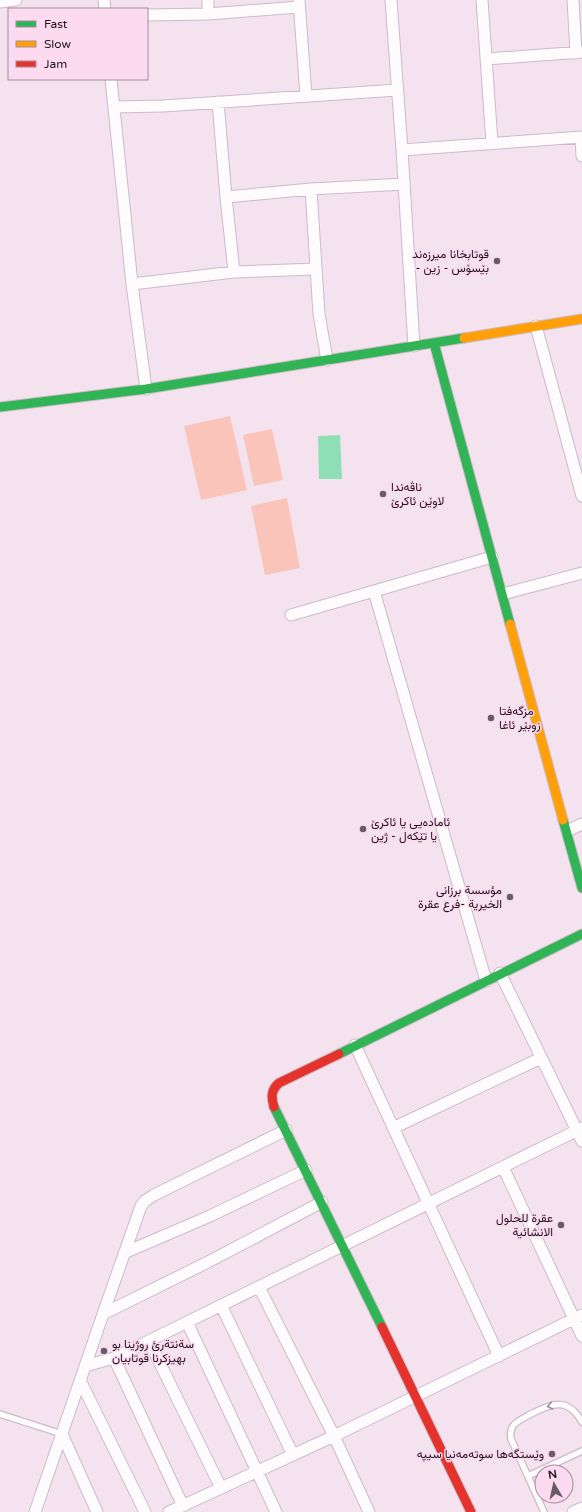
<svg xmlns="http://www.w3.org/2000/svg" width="582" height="1512" font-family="'Varela Round',Vazirmatn,sans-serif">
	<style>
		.green { fill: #fac4ba }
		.water { fill: #8edfb5 }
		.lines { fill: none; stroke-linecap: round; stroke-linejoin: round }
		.lane-casing { stroke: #cbbcc6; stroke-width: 8 }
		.street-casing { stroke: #cbbcc6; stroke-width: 13 }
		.fast-casing { stroke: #cbbcc6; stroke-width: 11 }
		.slow-casing { stroke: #cbbcc6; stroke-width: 11 }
		.jam-casing { stroke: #cbbcc6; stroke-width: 11 }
		.lane { stroke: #fdfbfc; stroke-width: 5.5 }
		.street { stroke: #fdfbfc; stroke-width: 11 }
		.fast { stroke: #30b455; stroke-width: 9 }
		.slow { stroke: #ff9f0a; stroke-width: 9 }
		.jam { stroke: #e5322d; stroke-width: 9 }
		.oneway { stroke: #9a9297 }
		.poi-dot { fill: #6a5b66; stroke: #fcdbf1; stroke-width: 1.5 }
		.labels { text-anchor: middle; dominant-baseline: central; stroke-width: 3; stroke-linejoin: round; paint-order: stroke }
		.poi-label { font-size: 12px; fill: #20121c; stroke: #fcdbf1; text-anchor: end }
	</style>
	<rect width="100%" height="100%" fill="#f4e3ee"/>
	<path class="green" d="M 230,416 L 247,490 L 201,500 L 184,426 Z
		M 272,429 L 283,480 L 254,486 L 243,435 Z
		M 287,498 L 300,568 L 265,575 L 251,506 Z"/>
	<path class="water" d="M 340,435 L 342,479 L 319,479 L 318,436 Z"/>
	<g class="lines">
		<defs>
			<path id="lane" d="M 0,1414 L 62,1434
				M 528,1476 L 582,1451
				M 544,1512 L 511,1439 C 508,1424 520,1420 531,1414 C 552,1403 568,1397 582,1422"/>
			<path id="street" d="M 104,0 L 105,9
				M 208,0 L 208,14
				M 391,0 L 402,150 L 414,346
				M 482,0 L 492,143
				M 573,0 L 576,53
				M 299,1 L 306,96
				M 0,2 L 16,0
				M 147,15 L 208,14 L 299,7
				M 486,59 L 582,52
				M 111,79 L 132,284 L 146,389
				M 218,102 L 226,197 L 234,272
				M 114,107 L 163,106 L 397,90
				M 581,137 L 582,156
				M 402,150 L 582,137
				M 311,189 L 319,314 L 327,360
				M 226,197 L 311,189 L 404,184
				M 132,284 L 234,272 L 316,269
				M 536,326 L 582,496
				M 374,591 L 486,981
				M 503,594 L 582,573
				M 291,615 L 492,557
				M 567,831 L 582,824
				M 500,973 L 582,1141
				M 355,1045 L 499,1356
				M 393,1128 L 541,1058
				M 503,1167 L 582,1336
				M 124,1253 L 210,1216 L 306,1170
				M 259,1287 L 334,1436 L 369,1512
				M 221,1305 L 293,1455
				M 103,1314 L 208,1262 L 322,1202
				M 187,1322 L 276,1512
				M 149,1341 L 221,1488
				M 114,1358 L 183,1506
				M 85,1366 L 114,1358 L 582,1128
				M 80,1380 L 145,1512
				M 62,1434 L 97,1512
				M 35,1512 L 103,1314 L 141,1206 L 145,1201 L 154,1195 L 286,1130
				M 169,1512 L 334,1436 L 582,1315
				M 573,1512 L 582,1508"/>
			<path id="fast" d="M 434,343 L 510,624
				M 0,407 L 146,389 L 464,338
				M 563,820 L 582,888
				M 339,1054 L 582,934
				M 274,1107 L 382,1327"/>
			<path id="slow" d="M 464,338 L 582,319
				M 510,624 L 563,820"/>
			<path id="jam" d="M 274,1107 C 271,1097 271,1090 279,1083 L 339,1054
				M 382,1327 L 471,1512"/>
		</defs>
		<use href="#lane" class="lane-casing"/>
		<use href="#street" class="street-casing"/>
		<use href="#fast" class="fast-casing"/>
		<use href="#slow" class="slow-casing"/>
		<use href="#jam" class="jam-casing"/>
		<use href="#lane" class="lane"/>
		<use href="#street" class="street"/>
		<use href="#fast" class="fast"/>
		<use href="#slow" class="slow"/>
		<use href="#jam" class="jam"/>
	</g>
	<defs><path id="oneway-chevron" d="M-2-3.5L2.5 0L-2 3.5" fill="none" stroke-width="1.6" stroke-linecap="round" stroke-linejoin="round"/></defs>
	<use class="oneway" href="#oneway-chevron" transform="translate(550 1406) rotate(169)"/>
	<g class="poi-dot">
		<circle cx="497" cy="261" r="4"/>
		<circle cx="383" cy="494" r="4"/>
		<circle cx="491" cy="718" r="4"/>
		<circle cx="363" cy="829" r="4"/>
		<circle cx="510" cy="897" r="4"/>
		<circle cx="561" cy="1225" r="4"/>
		<circle cx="104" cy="1351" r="4"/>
		<circle cx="552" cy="1454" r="4"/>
	</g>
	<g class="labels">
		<g class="poi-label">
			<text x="489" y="254">قوتابخانا میرزەند<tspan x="489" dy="14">- بێسۆس - زین</tspan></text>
			<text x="391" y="487" text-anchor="start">ناڤەندا<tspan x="391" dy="14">لاوێن ئاکرێ</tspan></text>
			<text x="499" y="711" text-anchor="start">مزگەفتا<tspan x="499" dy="14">زوبێر ئاغا</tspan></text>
			<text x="371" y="822" text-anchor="start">ئامادەیی یا ئاکرێ<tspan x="371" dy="14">یا تێکەل - ژین</tspan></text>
			<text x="502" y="890">مؤسسة برزانى<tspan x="502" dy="14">الخيرية -فرع عقرة</tspan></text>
			<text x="553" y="1218">عقرة للحلول<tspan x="553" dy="14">الانشائیة</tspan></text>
			<text x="112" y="1344" text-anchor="start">سةنتةرئ روژينا بو<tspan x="112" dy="14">بهيزكرنا قوتابيان</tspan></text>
			<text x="544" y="1454">وێستگەها سوتەمەنیا سیپە</text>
		</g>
	</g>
	<rect x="8" y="8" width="140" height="72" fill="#fcdbf1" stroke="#a48b9c"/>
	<rect x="16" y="21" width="20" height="6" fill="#30b455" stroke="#a48b9c"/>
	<text x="44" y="28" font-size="12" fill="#20121c">Fast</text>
	<rect x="16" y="41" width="20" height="6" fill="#ff9f0a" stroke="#a48b9c"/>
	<text x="44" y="48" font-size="12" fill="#20121c">Slow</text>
	<rect x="16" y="61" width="20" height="6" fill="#e5322d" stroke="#a48b9c"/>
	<text x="44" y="68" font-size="12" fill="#20121c">Jam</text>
	<g transform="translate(554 1484) rotate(351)"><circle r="19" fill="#fcdbf1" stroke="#a48b9c"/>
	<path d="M0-3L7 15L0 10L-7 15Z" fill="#6a5b66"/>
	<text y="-6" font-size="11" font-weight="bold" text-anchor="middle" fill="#20121c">N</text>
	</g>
</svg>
